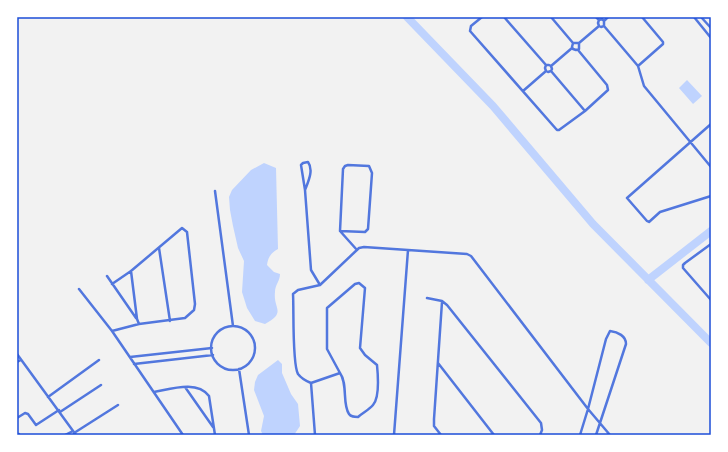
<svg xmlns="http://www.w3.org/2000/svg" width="728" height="452" font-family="'DejaVu Sans',sans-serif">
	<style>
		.water { fill: #bfd3fe }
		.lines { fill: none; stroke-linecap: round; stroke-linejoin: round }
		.river { stroke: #bfd3fe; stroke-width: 8 }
		.minor { stroke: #5277de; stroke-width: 2.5 }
		.neatline { fill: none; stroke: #1d4ed8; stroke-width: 1.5 }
	</style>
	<rect width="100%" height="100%" fill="#f2f2f2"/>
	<path class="water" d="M 687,80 L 702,96 L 693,104 L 679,88 Z
		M 264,163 L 276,168 L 278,249 C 271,253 268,257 267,265 L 274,272 L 280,274 C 280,281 275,285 275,292 C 273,309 287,312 265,324 L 255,321 L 247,308 L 242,292 L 244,261 L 238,248 L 233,226 L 230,210 L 229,197 L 232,190 L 251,170 Z
		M 278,360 L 282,364 L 282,373 L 291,394 L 298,404 L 300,426 L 294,435 L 263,435 L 261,431 L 264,416 L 254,390 L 255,382 L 258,375 Z"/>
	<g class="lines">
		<path class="river" d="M 407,17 L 493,106 L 593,224 L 711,343
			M 648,280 L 711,231"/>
		<path class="minor" d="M 482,17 L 471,26 L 470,31 L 557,130 L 559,130 L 585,111 L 608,90 L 607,85 L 578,50
			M 504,17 L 546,65
			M 551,17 L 573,43
			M 596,17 L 599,20
			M 694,17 L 711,38
			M 701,17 L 711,28
			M 604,21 L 602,19 L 599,20 L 598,23 L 599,26 L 601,27 L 604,26 L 604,21 L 608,17
			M 604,26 L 638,66 L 644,86 L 711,167
			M 579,43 L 579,49 L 576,50 L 573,49 L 572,47 L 573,43 L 579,43 L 599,26
			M 551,66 L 549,65 L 546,65 L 545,68 L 546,71 L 548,72 L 551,71 L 552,69 L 551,66 L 572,48
			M 638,66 L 663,44 L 663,42 L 642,17
			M 551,71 L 585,111
			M 523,91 L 546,71
			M 711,124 L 627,198 L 647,221 L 649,222 L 660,212 L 711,196
			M 305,190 C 308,182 314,170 308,162 L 303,163 L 301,165 L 305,190 L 311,270 L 320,285
			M 215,191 L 233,326
			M 340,231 L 365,232 L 368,229 L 372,173 L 369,166 L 348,165 L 345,166 L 343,169 L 340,231 L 357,250
			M 711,244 L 685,263 L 683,265 L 683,268 L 711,300
			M 159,248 L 170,321
			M 131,271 L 137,319 L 139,324
			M 107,276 L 136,318
			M 112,284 L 131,271 L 182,228 L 187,232 L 195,304 L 194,310 L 185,318 L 139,324 L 112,331
			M 79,289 L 112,331 L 183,435
			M 427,298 L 442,301 L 447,305 L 541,423 L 542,430 L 540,435
			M211 348a22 22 0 1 1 44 0a22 22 0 1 1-44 0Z
			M 17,354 L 76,435
			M 130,357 L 212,348
			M 17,362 L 21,360
			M 438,363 L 494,435
			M 134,364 L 213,355
			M 239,369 L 249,435
			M 340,373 L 327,349 L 327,308 L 355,284 L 359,283 L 365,288 L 360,348 L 365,355 L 377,365 C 378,375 380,397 373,405 C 369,410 362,413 358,417 C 354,417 351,417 349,414 C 342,404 348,384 340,373 L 311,383 C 306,381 301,378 298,374 C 292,364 294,309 293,294 L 298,290 L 320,285 L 359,248 L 364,247 L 408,250
			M 311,383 L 315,435
			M 185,387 L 213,427
			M 154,392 C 171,389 197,380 209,396 L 215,435
			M 48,397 L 99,360
			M 60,412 L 101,385
			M 17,418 L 25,413 L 28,414 L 36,425 L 59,410
			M 74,433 L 118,405
			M 19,434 L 19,435
			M 65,435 L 73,431
			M 394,435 L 408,250 L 467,254 L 471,256 L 588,409 L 610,435
			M 441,435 L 434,426 L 434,419 L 442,302
			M 580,435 L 588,409 L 606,339 L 610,331 C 618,332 626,336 626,344 L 596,435"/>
	</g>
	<rect width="728" height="452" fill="none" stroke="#ffffff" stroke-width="36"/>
	<rect x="18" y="18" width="692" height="416" class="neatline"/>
</svg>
